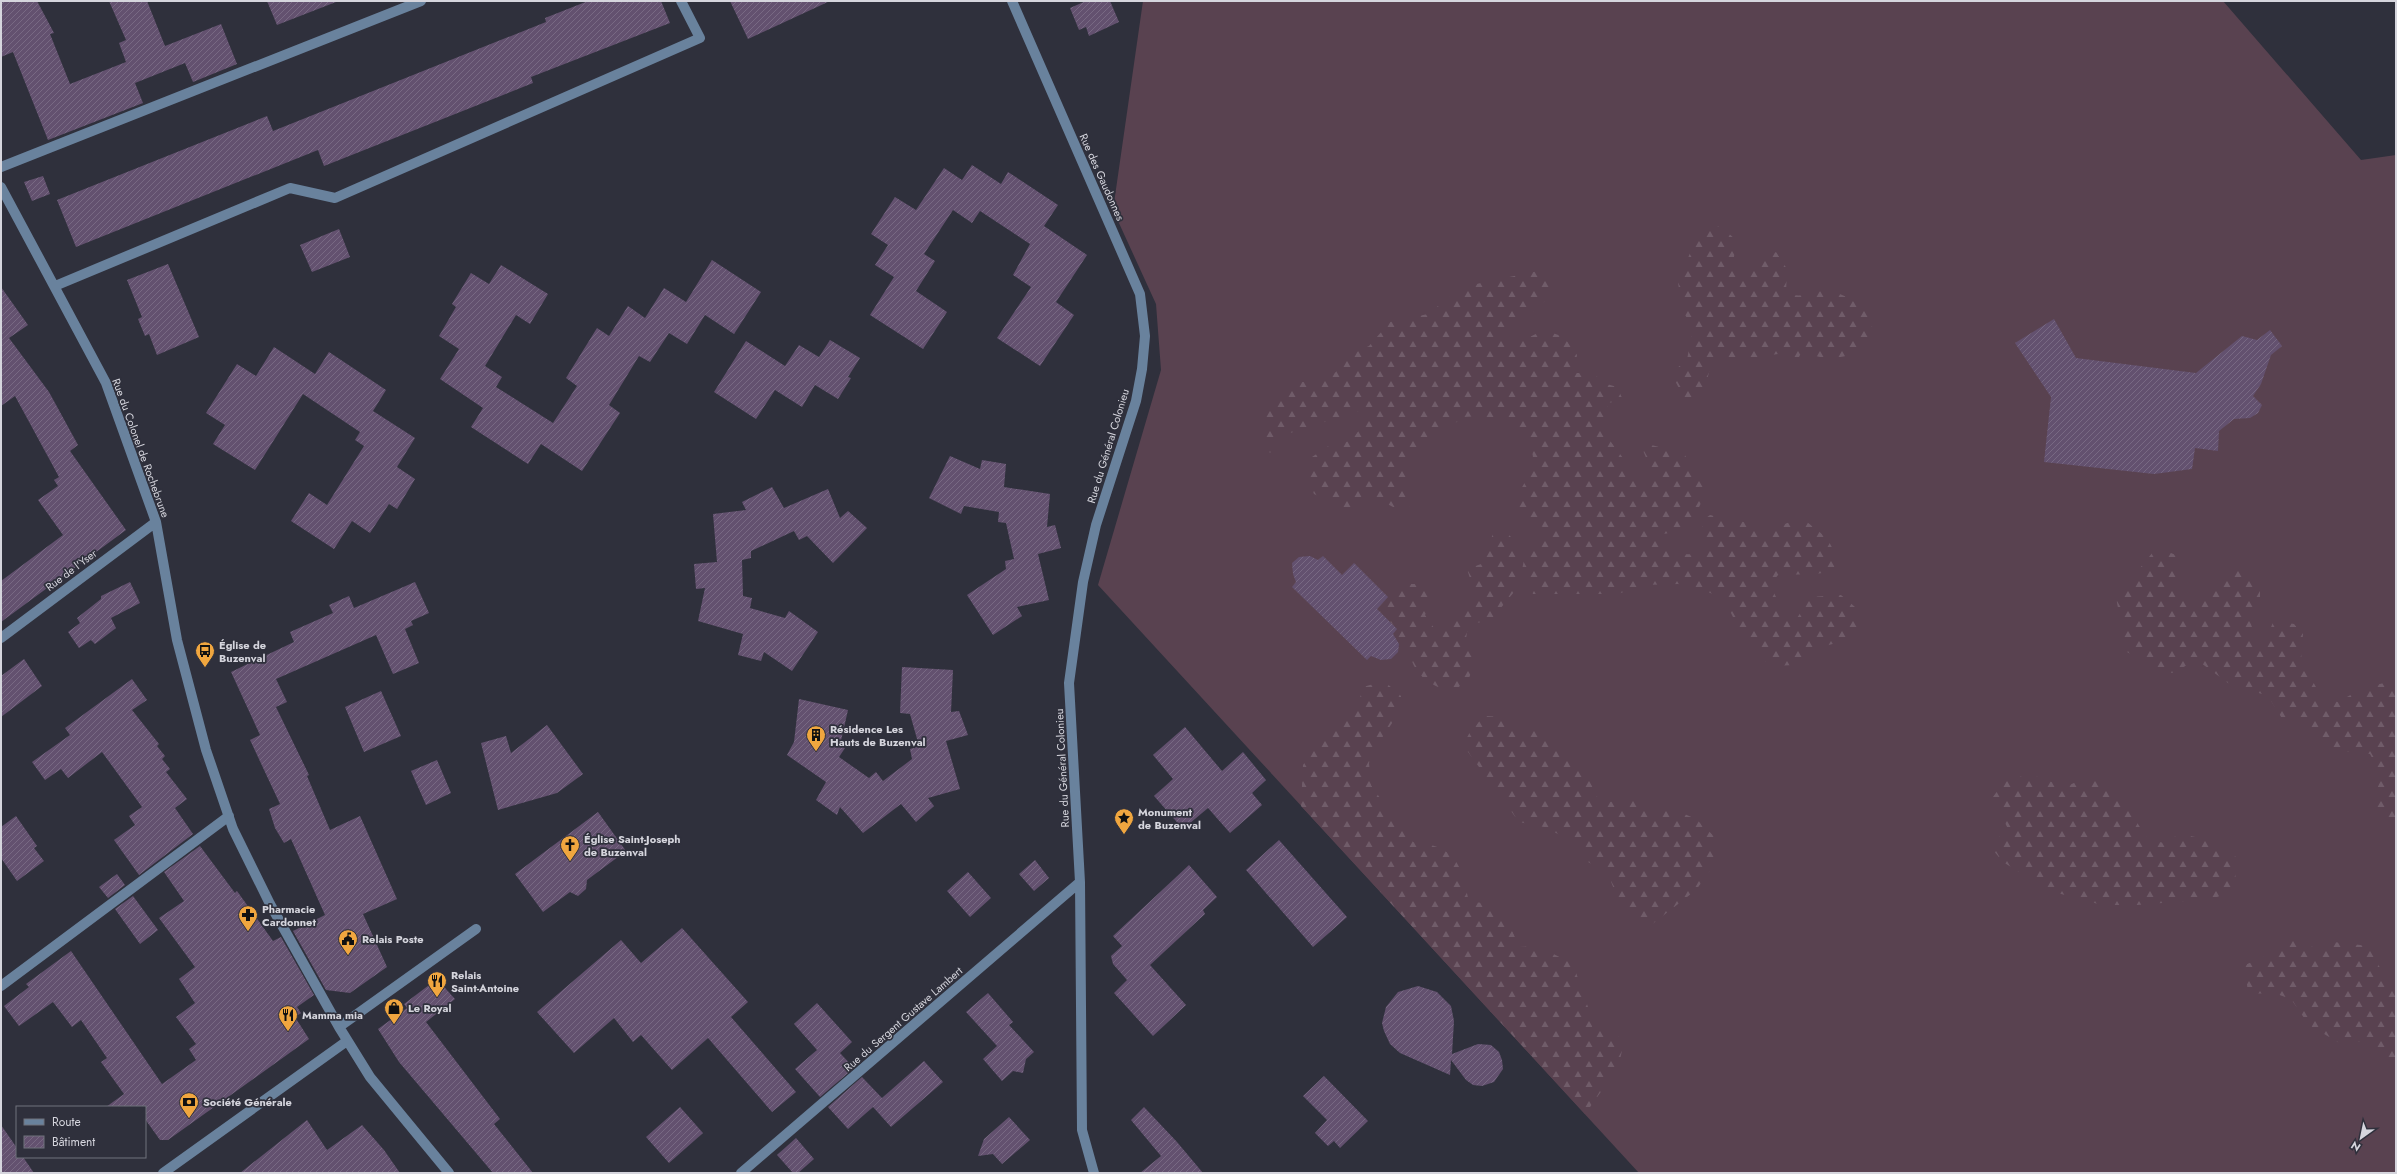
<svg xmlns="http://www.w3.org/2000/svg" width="2397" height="1174" font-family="Jost,sans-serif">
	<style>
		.grass { fill: #594250 }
		.forest { fill: url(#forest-firs) }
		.building { fill: url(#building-hatch) }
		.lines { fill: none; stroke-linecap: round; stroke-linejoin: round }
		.minor { stroke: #69829d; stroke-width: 10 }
		.labels { text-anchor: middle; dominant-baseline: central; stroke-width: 3.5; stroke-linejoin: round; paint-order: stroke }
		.street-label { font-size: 11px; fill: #d5d5dd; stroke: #2f303c }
		.poi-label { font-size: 11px; font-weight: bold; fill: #d5d5dd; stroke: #2f303c; text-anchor: start }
	</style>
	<defs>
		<pattern id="forest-firs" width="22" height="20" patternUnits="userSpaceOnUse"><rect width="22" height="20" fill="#594250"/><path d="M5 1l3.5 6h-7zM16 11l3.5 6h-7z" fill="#705c69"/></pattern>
		<pattern id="building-hatch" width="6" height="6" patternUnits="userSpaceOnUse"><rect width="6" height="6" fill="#63516f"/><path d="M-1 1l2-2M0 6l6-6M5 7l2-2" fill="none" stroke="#786983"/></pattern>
	</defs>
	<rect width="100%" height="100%" fill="#2f303c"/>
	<path class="grass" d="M 1143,1 L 2223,1 L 2361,160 L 2396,155 L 2396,1173 L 1639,1173 L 1098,585 L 1161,370 L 1156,304 L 1113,210 Z"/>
	<path class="forest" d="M 1712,224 L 1724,229 L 1737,241 L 1733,262 L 1740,271 L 1776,252 L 1787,269 L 1786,293 C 1804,299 1806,292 1822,291 C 1841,290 1855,302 1869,312 L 1873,331 L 1863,351 C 1843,357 1827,363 1807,352 L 1800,355 L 1796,363 L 1778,354 L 1729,361 L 1717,359 L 1709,372 L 1703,397 L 1691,406 L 1682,394 L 1671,373 L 1687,360 L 1693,326 L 1682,311 L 1678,282 L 1698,234 Z
		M 1538,271 L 1553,289 L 1539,309 L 1521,316 L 1496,336 L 1511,346 L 1544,330 L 1564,337 L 1577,355 L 1574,373 L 1595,373 L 1600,382 L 1617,387 L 1623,400 L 1608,403 L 1605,434 L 1623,458 L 1640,487 L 1649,484 L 1650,467 L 1639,441 C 1654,447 1670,448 1685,455 C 1690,468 1698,473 1707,484 C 1703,500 1695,522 1681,530 C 1676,533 1667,533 1662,534 L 1661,546 C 1675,557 1690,555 1707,552 L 1702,539 L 1702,521 L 1710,515 L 1758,525 L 1766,531 L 1790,522 L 1807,522 L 1827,538 L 1836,555 L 1834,571 L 1816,574 L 1778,575 L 1770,585 L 1788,621 L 1797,618 L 1811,597 L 1841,595 L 1855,607 L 1860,618 L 1857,629 L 1844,641 L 1821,647 L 1794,665 L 1770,666 L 1744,639 L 1724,599 L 1701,589 L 1678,584 L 1643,585 L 1618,594 L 1533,594 C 1510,565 1529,550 1550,529 L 1533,524 L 1514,510 C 1516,490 1529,482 1533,463 C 1534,457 1531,448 1530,441 L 1507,422 L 1481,416 L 1464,417 L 1445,430 L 1428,436 L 1415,454 L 1406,472 L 1410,493 L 1409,512 L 1397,509 L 1368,494 L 1358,498 L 1349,510 L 1314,494 L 1308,479 L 1312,457 L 1330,445 L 1350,441 L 1362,427 L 1362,410 L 1284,435 L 1270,453 L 1261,440 C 1265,409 1268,404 1290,382 L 1313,382 L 1336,372 L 1337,361 L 1369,346 L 1390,322 L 1428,314 L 1462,287 Z
		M 1493,533 L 1509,535 L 1519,545 L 1515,562 L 1519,586 L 1490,621 L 1475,623 L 1467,632 L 1466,639 L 1476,660 L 1469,678 L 1452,693 C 1427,683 1414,676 1408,648 L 1399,644 L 1393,634 L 1397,629 L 1377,609 C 1396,589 1397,581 1426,585 L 1433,602 L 1425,615 L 1434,628 L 1448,628 L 1462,606 L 1483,598 L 1476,597 L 1467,569 L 1484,563 Z
		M 2157,547 L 2178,556 L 2178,596 L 2191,602 L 2223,580 L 2231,569 L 2247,569 L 2260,584 L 2260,606 L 2251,623 L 2254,636 L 2265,642 L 2274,620 L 2294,624 L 2303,634 L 2301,660 L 2322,698 L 2338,702 L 2363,688 L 2384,683 L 2396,690 L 2396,832 L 2387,828 L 2374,802 L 2381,775 L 2370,754 L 2340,751 L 2327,744 L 2306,722 L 2283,720 L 2268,696 L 2228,683 L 2197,660 L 2172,673 L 2146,663 L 2127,652 L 2116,598 Z
		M 1384,681 L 1401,696 L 1401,710 L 1375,748 L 1369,763 L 1371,785 L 1387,808 L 1407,826 L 1413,842 C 1456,846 1461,863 1469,902 L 1488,903 L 1509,923 L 1519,947 L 1538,946 L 1573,964 L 1588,1007 L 1593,1030 L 1610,1028 L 1624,1042 L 1618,1068 L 1585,1114 L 1301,806 L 1303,765 L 1317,746 L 1357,709 L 1363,687 Z
		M 1484,716 L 1506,717 L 1527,734 L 1539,728 L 1548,730 L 1559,749 L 1582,764 L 1600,803 L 1634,799 L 1644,809 L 1673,809 L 1696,819 L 1717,839 L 1714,865 L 1696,890 L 1646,929 C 1623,909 1618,902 1608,873 L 1588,862 L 1574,842 L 1544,827 L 1519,822 L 1463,745 L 1470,732 Z
		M 2029,774 L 2066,787 C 2072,784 2080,779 2087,779 C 2118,779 2132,819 2149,840 L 2165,843 L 2179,834 L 2206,839 L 2236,857 L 2235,890 L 2212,899 L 2137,905 L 2102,905 L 2050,891 L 2003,862 L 1993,850 L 2000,835 L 2008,829 L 1993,797 L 2004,782 Z
		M 2298,935 L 2321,954 L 2334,942 L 2369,946 L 2385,978 L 2396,980 L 2396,1063 L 2364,1041 L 2341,1044 L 2309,1025 L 2291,999 L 2274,993 L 2248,994 L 2245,965 L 2272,953 Z"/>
	<path class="building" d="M 1,1 L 37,1 L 54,33 L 50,34 L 70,84 L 126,62 L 119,43 L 126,40 L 109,1 L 147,1 L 165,46 L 221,24 L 237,64 L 193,82 L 185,63 L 135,83 L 143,103 L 48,140 L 13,52 L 1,57 Z
		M 267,1 L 335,1 L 336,2 L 277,25 Z
		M 588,1 L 661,1 L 670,23 L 531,77 L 533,83 L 324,166 L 318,150 L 76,247 L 57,200 L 267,116 L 273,131 L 546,22 L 545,18 Z
		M 730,1 L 830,1 L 748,39 Z
		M 1086,1 L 1110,1 L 1119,22 L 1089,36 L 1086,27 L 1079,30 L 1070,8 Z
		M 972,165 L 1001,184 L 1008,172 L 1058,205 L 1044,226 L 1087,255 L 1056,302 L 1074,315 L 1040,366 L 997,338 L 1031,287 L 1013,275 L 1030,244 L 980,211 L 972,223 L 953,210 L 924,254 L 935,261 L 916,291 L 947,312 L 923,349 L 870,315 L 894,277 L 875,265 L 888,245 L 871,234 L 895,197 L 916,210 L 944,168 L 962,180 Z
		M 43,176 L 50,194 L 32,201 L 24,182 Z
		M 339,229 L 350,257 L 312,272 L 300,245 Z
		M 712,260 L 761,292 L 734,334 L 705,315 L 687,344 L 669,333 L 650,362 L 639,356 L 609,405 L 620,413 L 582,471 L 541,444 L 528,464 L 471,427 L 483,408 L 440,379 L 459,349 L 439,336 L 456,307 L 452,304 L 471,273 L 489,284 L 501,265 L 548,294 L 530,324 L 516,315 L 485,366 L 502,377 L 496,387 L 553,423 L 577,386 L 566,378 L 597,328 L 609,336 L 628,306 L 645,318 L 664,288 L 686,302 Z
		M 168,264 L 199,337 L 157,355 L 149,334 L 145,336 L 138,319 L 142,317 L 127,280 Z
		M 1,287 L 28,325 L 9,338 L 49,392 L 78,445 L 70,451 L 126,530 L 1,622 L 1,581 L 63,535 L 38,500 L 58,486 L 54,480 L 59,477 L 15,396 L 1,406 Z
		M 2054,319 L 2076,358 L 2196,373 L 2242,336 L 2257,340 L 2270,330 L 2282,346 L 2271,355 L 2261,384 L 2253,396 L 2262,405 L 2258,413 L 2250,418 L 2234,419 L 2219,431 L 2218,451 L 2195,448 L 2192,469 L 2154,474 L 2044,462 L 2051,397 L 2015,343 Z
		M 830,340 L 860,358 L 848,377 L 851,378 L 838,399 L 815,385 L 802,407 L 775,390 L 756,419 L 714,392 L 746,341 L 785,366 L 799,345 L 819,357 Z
		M 274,347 L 315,374 L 329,352 L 386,390 L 373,411 L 415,438 L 397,467 L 415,479 L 397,509 L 389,504 L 370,533 L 352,521 L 334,549 L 291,521 L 309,493 L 327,505 L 364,446 L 355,440 L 360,432 L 303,394 L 255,470 L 213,444 L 225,425 L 206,413 L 237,364 L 256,376 Z
		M 950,456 L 980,469 L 982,460 L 1006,464 L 1004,487 L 1050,494 L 1047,527 L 1055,525 L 1061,548 L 1038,554 L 1049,600 L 1017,607 L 1022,616 L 993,635 L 967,595 L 1006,569 L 1005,561 L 1014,559 L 1006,523 L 998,522 L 999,512 L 964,506 L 961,514 L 929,498 Z
		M 772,487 L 784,508 L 828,489 L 840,518 L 848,511 L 867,528 L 833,563 L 807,536 L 799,540 L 794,531 L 751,551 L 751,558 L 742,560 L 743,596 L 752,598 L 750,608 L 785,618 L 789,611 L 818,632 L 792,671 L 764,652 L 761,661 L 738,655 L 743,634 L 698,621 L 705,588 L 696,589 L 694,564 L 717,562 L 713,514 L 746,510 L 742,502 Z
		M 1310,556 L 1318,560 L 1323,556 L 1342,575 L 1354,563 L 1388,597 L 1377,609 L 1397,629 L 1393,634 L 1399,644 L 1398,652 L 1391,659 L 1381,660 L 1371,656 L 1367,660 L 1292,587 L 1296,582 L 1293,574 L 1292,563 L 1299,557 Z
		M 130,582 L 140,603 L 111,618 L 116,628 L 95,644 L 91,640 L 79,648 L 68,632 L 80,623 L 77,618 L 101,599 L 101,596 Z
		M 415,582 L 429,613 L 411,621 L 413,625 L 405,629 L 419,663 L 393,674 L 376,635 L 276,679 L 287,702 L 276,707 L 309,775 L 307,776 L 330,830 L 360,816 L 397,899 L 363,914 L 387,967 L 350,993 L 326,990 L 293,931 L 325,915 L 291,839 L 284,843 L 275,828 L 269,809 L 280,804 L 250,740 L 260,735 L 231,672 L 294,642 L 290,632 L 333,613 L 329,605 L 349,596 L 354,608 Z
		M 24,659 L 42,686 L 1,717 L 1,676 Z
		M 902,667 L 953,670 L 951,712 L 959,711 L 968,735 L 946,741 L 960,789 L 928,798 L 934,806 L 916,822 L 901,804 L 863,833 L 840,807 L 837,815 L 816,800 L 826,782 L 787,755 L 794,742 L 799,699 L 848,710 L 840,745 L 845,748 L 839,757 L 869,778 L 876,772 L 883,781 L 912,759 L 910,749 L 919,746 L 910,714 L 900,713 Z
		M 132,679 L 147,700 L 132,710 L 159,744 L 157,746 L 165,756 L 162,759 L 170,769 L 166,772 L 187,799 L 175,808 L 193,834 L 139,875 L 114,840 L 135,825 L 129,816 L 142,807 L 102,752 L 68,778 L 61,769 L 45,780 L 32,762 L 70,735 L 65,728 Z
		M 381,691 L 401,736 L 364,752 L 345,707 Z
		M 547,725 L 583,774 L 557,793 L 498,810 L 481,743 L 506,736 L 511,753 Z
		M 1185,727 L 1222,771 L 1243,752 L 1266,780 L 1252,793 L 1262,805 L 1230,833 L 1208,808 L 1183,829 L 1154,796 L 1173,779 L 1153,755 Z
		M 437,760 L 451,793 L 426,805 L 411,771 Z
		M 598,812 L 626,851 L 587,880 L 586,889 L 578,896 L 570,892 L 543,912 L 515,874 Z
		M 16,816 L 37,846 L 34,848 L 44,861 L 17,881 L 1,858 L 1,827 Z
		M 1279,840 L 1347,917 L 1313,947 L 1246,870 Z
		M 200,846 L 235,893 L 237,891 L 273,941 L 281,937 L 314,995 L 297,1007 L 301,1013 L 295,1017 L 309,1039 L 168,1140 L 160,1140 L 145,1119 L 145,1107 L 106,1107 L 124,1094 L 101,1062 L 107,1058 L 81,1020 L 72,1027 L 53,1002 L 19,1026 L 4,1006 L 29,987 L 26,984 L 71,951 L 162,1084 L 196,1060 L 189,1049 L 196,1044 L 176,1017 L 195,1003 L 179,979 L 195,967 L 159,918 L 184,901 L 164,872 Z
		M 1035,860 L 1049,878 L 1034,891 L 1019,874 Z
		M 1189,865 L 1217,897 L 1203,910 L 1205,914 L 1150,965 L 1186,1005 L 1153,1036 L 1114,993 L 1127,980 L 1113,964 L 1111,956 L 1122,946 L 1113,936 Z
		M 968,872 L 991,898 L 970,917 L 947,891 Z
		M 117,874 L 125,885 L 108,898 L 99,887 Z
		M 133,896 L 158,930 L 140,944 L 115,909 Z
		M 682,928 L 748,1002 L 731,1017 L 796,1092 L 772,1112 L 708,1038 L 672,1070 L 641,1035 L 633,1042 L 614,1018 L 574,1053 L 537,1012 L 621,940 L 641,963 Z
		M 437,979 L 455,999 L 426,1022 L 500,1119 L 494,1124 L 533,1173 L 493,1173 L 399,1062 L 378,1029 L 407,1008 L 404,1004 Z
		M 1418,986 L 1437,992 L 1451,1006 L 1454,1021 L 1452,1054 L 1478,1044 L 1491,1045 L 1499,1052 L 1502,1060 L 1503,1069 L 1494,1082 L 1482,1086 L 1473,1085 L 1466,1080 L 1451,1060 L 1450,1075 L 1400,1053 L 1390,1044 L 1384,1031 L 1382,1023 L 1386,1007 L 1398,992 Z
		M 988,993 L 1013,1022 L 1009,1025 L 1034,1052 L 1026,1059 L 1023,1073 L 1013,1071 L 1002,1081 L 983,1059 L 997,1046 L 966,1012 Z
		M 817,1003 L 852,1042 L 840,1053 L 854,1068 L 820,1097 L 795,1069 L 817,1050 L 794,1024 Z
		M 924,1061 L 943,1082 L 891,1127 L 873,1107 L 848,1129 L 828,1107 L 862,1077 L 882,1098 Z
		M 1324,1076 L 1368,1121 L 1340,1148 L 1334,1141 L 1328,1146 L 1315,1133 L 1327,1120 L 1303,1096 Z
		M 680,1107 L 703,1133 L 669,1163 L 646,1137 Z
		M 1144,1107 L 1177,1142 L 1203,1173 L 1140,1173 L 1161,1156 L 1131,1120 Z
		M 1009,1117 L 1030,1140 L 1002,1164 L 993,1154 L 978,1156 L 984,1139 Z
		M 307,1120 L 327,1150 L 362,1125 L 384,1150 L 400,1173 L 240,1173 Z
		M 1,1125 L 17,1148 L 17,1157 L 23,1157 L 34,1173 L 1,1173 Z
		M 796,1138 L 814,1159 L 798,1173 L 793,1173 L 777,1155 Z"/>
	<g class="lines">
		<path class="minor" d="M 1012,1 L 1140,294 L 1145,336 L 1142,369 L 1136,401 L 1096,525 L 1083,582 L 1069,683 L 1080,882 L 1082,1130 L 1094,1173
			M 1,167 L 421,1
			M 1,187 L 106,383 L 156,522 L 177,640 L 206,750 L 233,829 L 270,904 L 339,1027 L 370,1077 L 449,1173
			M 55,286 L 290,188 L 335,198 L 700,38 L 681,1
			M 1,638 L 156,522
			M 1,986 L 229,816
			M 339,1027 L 476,929
			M 163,1173 L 347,1041
			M 741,1173 L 1080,882"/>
	</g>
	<defs>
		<symbol id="bus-pin" viewBox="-11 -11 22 30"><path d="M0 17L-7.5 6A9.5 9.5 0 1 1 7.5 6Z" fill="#f0a63f" stroke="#2f303c"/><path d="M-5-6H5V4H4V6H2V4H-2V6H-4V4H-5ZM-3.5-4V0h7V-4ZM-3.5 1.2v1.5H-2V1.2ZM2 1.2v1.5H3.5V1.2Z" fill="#111"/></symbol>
		<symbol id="building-pin" viewBox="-11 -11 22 30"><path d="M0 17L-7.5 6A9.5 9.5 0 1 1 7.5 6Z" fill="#f0a63f" stroke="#2f303c"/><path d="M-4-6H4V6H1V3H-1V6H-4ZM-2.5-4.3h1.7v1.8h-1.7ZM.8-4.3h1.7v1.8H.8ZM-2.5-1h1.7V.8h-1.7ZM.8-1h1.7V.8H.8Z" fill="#111"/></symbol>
		<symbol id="sight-pin" viewBox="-11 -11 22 30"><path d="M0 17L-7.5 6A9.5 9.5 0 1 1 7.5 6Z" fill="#f0a63f" stroke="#2f303c"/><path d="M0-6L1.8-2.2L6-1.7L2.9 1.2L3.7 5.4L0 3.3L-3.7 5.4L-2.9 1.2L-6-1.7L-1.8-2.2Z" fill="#111"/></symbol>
		<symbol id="church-pin" viewBox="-11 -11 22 30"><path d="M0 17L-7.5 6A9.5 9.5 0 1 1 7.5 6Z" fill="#f0a63f" stroke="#2f303c"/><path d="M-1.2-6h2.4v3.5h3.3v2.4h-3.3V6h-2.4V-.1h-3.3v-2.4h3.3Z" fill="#111"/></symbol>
		<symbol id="pharmacy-pin" viewBox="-11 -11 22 30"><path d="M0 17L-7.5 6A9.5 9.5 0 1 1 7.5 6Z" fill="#f0a63f" stroke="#2f303c"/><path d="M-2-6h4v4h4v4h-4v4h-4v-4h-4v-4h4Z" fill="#111"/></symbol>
		<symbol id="civic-pin" viewBox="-11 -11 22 30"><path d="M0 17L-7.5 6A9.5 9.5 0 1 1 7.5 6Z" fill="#f0a63f" stroke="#2f303c"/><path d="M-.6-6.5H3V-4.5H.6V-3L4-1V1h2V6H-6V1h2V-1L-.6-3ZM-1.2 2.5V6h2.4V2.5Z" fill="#111"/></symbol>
		<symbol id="restaurant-pin" viewBox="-11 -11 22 30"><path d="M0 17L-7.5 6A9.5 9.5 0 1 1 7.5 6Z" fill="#f0a63f" stroke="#2f303c"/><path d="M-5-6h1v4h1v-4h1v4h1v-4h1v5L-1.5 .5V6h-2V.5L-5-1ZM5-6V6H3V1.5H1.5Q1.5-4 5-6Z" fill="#111"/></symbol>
		<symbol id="shop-pin" viewBox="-11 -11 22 30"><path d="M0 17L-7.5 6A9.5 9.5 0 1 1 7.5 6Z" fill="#f0a63f" stroke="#2f303c"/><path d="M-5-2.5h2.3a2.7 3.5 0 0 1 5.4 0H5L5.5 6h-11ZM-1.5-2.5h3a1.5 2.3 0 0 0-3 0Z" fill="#111"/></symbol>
		<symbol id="bank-pin" viewBox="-11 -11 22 30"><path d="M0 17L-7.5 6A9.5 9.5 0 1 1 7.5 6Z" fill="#f0a63f" stroke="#2f303c"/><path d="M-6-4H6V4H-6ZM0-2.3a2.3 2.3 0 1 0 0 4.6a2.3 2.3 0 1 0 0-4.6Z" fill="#111"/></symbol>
	</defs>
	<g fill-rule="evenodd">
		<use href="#bus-pin" x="194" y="640" width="22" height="30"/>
		<use href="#building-pin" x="805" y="724" width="22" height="30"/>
		<use href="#sight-pin" x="1113" y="807" width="22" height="30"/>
		<use href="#church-pin" x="559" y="834" width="22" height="30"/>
		<use href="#pharmacy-pin" x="237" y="904" width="22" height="30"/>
		<use href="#civic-pin" x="337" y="928" width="22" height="30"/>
		<use href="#restaurant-pin" x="426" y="970" width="22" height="30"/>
		<use href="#shop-pin" x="383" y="997" width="22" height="30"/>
		<use href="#restaurant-pin" x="277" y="1004" width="22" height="30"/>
		<use href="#bank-pin" x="178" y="1091" width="22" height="30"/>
	</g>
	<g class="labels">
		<g class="street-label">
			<text transform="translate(1102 177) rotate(66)">Rue des Gaudonnes</text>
			<text transform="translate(1108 446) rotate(-73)">Rue du Général Colonieu</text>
			<text transform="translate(141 448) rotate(70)">Rue du Colonel de Rochebrune</text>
			<text transform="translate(71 570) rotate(-37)">Rue de l'Yser</text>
			<text transform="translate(1062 768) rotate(-93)">Rue du Général Colonieu</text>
			<text transform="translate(903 1019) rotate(-41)">Rue du Sergent Gustave Lambert</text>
		</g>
		<g class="poi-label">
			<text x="219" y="645">Église de<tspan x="219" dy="13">Buzenval</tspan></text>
			<text x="830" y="729">Résidence Les<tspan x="830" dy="13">Hauts de Buzenval</tspan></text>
			<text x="1138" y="812">Monument<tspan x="1138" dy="13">de Buzenval</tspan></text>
			<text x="584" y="839">Église Saint-Joseph<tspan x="584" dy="13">de Buzenval</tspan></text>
			<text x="262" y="909">Pharmacie<tspan x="262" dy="13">Cardonnet</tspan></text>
			<text x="362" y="939">Relais Poste</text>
			<text x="451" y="975">Relais<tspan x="451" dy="13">Saint-Antoine</tspan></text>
			<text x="408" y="1008">Le Royal</text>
			<text x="302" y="1015">Mamma mia</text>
			<text x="203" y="1102">Société Générale</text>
		</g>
	</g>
	<rect width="2397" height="1174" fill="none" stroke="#d5d5dd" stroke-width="4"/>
	<rect x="16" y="1106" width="130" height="52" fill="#2f303c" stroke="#71727c"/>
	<rect x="24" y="1119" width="20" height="6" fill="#69829d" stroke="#71727c"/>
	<text x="52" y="1126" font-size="12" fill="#d5d5dd">Route</text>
	<rect x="24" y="1136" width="20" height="12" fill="url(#building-hatch)" stroke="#71727c"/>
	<text x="52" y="1146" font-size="12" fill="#d5d5dd">Bâtiment</text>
	<g transform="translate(2361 1138) rotate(213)" stroke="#2f303c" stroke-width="3" paint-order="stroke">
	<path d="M0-3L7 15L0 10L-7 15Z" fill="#d5d5dd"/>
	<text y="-6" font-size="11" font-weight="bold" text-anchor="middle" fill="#d5d5dd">N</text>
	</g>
</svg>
